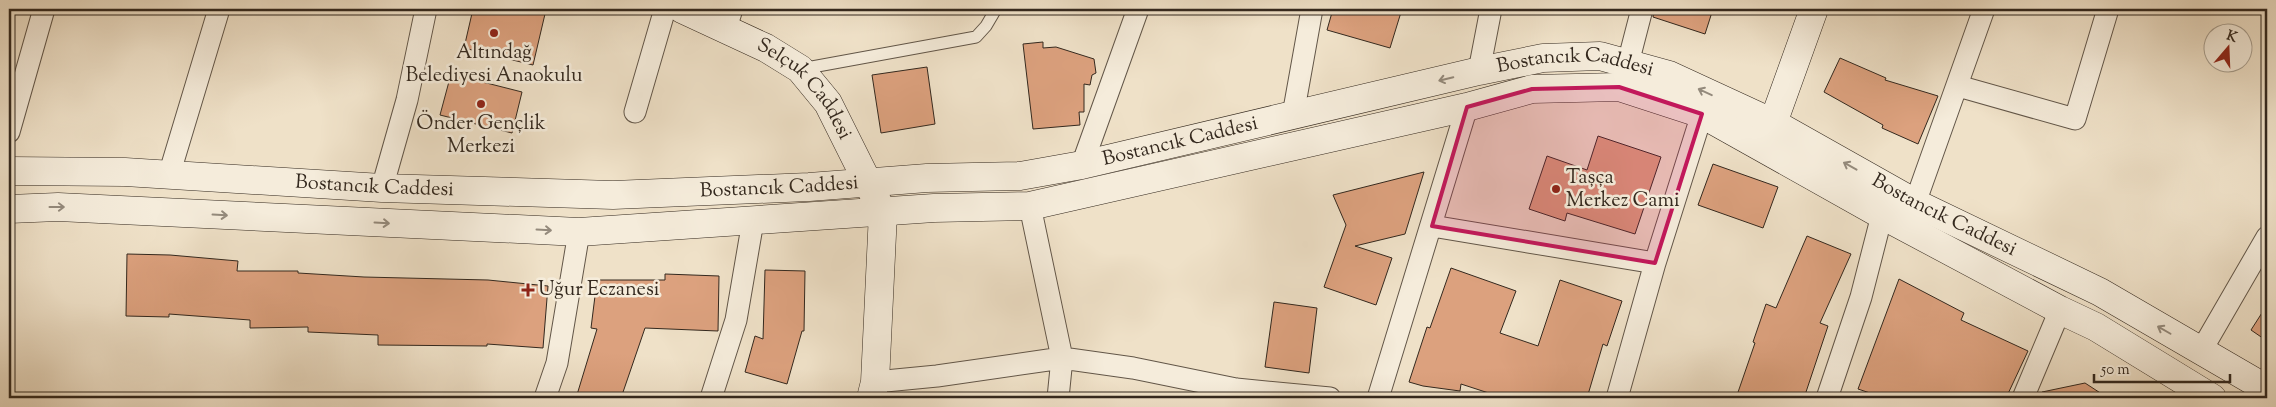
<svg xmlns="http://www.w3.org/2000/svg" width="2276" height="407" font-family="'Sorts Mill Goudy',serif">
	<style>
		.building { fill: #dca17e; stroke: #33281e }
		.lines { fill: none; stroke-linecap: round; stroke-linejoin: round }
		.lane-casing { stroke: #625648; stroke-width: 13 }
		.street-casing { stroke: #625648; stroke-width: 23 }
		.secondary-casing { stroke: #33281e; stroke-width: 29 }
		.lane { stroke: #f5ecdb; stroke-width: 11 }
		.street { stroke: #f5ecdb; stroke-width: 21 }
		.secondary { stroke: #f5ecdb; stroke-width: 28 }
		.oneway { stroke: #948a7c }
		.marked { fill: #c2185b; fill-opacity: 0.2; stroke: #c2185b; stroke-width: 4; stroke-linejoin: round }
		.poi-dot { fill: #8f2418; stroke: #f5ecdb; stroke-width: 2 }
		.labels { text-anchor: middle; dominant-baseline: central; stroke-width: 5; stroke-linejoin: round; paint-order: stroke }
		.poi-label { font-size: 20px; fill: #33281e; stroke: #f5ecdb }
		.street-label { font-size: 20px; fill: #33281e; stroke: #f5ecdb }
	</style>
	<rect width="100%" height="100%" fill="#efe1c8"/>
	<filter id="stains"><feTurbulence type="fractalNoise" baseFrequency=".004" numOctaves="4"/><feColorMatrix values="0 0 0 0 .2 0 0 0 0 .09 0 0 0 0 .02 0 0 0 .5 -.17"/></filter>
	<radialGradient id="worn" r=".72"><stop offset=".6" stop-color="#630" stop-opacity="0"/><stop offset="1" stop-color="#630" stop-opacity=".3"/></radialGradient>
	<path class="building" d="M 473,9 L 522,9 L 545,14 L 533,65 L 464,48 Z
		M 1333,9 L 1402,9 L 1390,48 L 1327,30 Z
		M 1654,9 L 1713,9 L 1705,34 L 1653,17 Z
		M 1043,42 L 1043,48 L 1056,47 L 1094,59 L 1096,73 L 1092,75 L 1090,85 L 1084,84 L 1084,112 L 1079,112 L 1080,125 L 1033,129 L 1023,44 Z
		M 1840,58 L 1886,78 L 1885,80 L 1938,96 L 1918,144 L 1882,128 L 1883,125 L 1824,92 Z
		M 927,67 L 935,124 L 881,133 L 872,75 Z
		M 451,74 L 522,92 L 512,133 L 440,115 Z
		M 1598,136 L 1661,157 L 1635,234 L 1567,213 L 1565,221 L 1529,209 L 1547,156 L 1587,170 Z
		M 1713,164 L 1778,187 L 1763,228 L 1698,205 Z
		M 1424,172 L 1405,234 L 1355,246 L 1392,258 L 1376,305 L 1324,287 L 1346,225 L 1333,195 Z
		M 1807,236 L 1851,254 L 1820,323 L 1828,326 L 1804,398 L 1736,398 L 1755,343 L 1753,342 L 1766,304 L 1776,308 Z
		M 127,254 L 170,255 L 238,261 L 237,271 L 298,271 L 298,273 L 364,277 L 488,280 L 548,286 L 543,348 L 487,344 L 487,346 L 378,345 L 378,335 L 308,332 L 308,327 L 250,328 L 250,320 L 169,314 L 169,317 L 126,316 Z
		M 1451,268 L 1516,291 L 1500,333 L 1538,346 L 1560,280 L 1622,301 L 1607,346 L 1603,344 L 1587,398 L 1504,398 L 1461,384 L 1460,391 L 1423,386 L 1409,382 L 1427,327 L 1430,328 Z
		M 765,270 L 805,271 L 804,331 L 802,331 L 787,384 L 745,372 L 755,336 L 763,339 Z
		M 665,274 L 719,276 L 718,331 L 645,328 L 621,398 L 576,398 L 597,329 L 591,328 L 597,280 L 665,280 Z
		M 1899,279 L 1964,313 L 1961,320 L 2028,351 L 2006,398 L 1885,398 L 1858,389 Z
		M 1274,302 L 1317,308 L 1309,373 L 1265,367 Z
		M 2267,305 L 2267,341 L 2251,330 Z
		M 2085,383 L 2108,398 L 2042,398 L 2042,392 Z"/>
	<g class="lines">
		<defs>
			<path id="lane" d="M 801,69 L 976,37 L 986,26 L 996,9"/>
			<path id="street" d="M 726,28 L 732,9
				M 1628,63 L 1642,9
				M 1479,71 L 1491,9
				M 1958,86 L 2075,119 L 2108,9
				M 635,112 L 665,9
				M 1293,115 L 1312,9
				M 9,132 L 44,9
				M 1082,165 L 1138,9
				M 169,175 L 219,9
				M 382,188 L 407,100 L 426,9
				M 1915,203 L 1984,9
				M 1030,206 L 1062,358 L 1058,398
				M 1432,226 L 1655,263
				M 2201,351 L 2267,237
				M 875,382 L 937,376 L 1062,358 L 1133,368 L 1236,389 L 1330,398
				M 545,398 L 557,363 L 579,232
				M 711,398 L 736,320 L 753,221
				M 1378,398 L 1467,107
				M 1617,398 L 1655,263 L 1702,114
				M 1827,398 L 1861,297 L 1882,215
				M 2023,398 L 2060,310"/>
			<g id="secondary">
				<path id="s1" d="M 682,9 L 766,48 L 800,69 L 828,103 L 883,213 L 875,382 L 871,398"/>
				<path d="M 1773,123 L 1814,9"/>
				<path id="s2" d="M 9,171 L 125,172 L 382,188 L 613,195 L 809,187 L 927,178 L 1020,176 L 1082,165 L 1479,71 L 1543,58 L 1600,56 L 1669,75 L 1773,123 L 1915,203 L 2100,292 L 2267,389"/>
				<path d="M 9,209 L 58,207 L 579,232 L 934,208 L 1030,206 L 1467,107 L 1532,89 L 1619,87 L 1702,114 L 1882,215 L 2060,310 L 2096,327 L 2212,398"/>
			</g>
		</defs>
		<use href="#lane" class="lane-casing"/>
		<use href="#street" class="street-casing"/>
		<use href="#secondary" class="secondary-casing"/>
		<use href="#lane" class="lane"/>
		<use href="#street" class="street"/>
		<use href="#secondary" class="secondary"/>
	</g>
	<defs><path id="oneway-shaft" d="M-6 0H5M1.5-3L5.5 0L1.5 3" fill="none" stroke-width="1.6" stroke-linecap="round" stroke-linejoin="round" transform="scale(1.25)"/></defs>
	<g class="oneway">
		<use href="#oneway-shaft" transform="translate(1446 79) rotate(167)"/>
		<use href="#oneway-shaft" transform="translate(1705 92) rotate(-155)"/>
		<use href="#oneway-shaft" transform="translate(1850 166) rotate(-151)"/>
		<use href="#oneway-shaft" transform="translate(57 207)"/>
		<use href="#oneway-shaft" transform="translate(220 215) rotate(3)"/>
		<use href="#oneway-shaft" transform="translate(382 223) rotate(3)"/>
		<use href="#oneway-shaft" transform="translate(544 230) rotate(3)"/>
		<use href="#oneway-shaft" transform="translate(2164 330) rotate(-150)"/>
	</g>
	<path class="marked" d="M 1619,87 L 1702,114 L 1655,263 L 1432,226 L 1467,107 L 1532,89 Z"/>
	<g class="poi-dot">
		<circle cx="494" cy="33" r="5"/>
		<circle cx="481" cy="104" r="5"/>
		<circle cx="1556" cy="189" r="5"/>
		<path d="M525.5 282.5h5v5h5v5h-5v5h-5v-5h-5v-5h5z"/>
	</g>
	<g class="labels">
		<g class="poi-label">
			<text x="494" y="53">Altındağ<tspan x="494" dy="23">Belediyesi Anaokulu</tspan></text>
			<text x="481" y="124">Önder Gençlik<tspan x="481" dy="23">Merkezi</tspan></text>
			<text x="1566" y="178" text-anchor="start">Taşça<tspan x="1566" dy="23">Merkez Cami</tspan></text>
			<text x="538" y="290" text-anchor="start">Uğur Eczanesi</text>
		</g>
		<g class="street-label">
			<text stroke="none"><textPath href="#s2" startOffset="1581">Bostancık Caddesi</textPath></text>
			<text stroke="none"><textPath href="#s1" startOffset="150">Selçuk Caddesi</textPath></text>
			<text stroke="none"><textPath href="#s2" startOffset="1176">Bostancık Caddesi</textPath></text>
			<text stroke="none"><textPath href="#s2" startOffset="366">Bostancık Caddesi</textPath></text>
			<text stroke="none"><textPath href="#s2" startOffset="771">Bostancık Caddesi</textPath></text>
			<text stroke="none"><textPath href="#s2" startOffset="1986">Bostancık Caddesi</textPath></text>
		</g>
	</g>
	<rect width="2276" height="407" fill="none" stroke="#efe1c8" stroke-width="30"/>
	<rect x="10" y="10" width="2256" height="387" fill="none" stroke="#33281e" stroke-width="2.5"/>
	<rect x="15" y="15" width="2246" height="377" fill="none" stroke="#33281e"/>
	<g transform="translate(2228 48) rotate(19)"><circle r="24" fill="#f5ecdb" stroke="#a79e8f"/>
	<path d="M0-4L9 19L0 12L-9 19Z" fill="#8f2418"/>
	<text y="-8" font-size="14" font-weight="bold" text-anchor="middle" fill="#33281e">K</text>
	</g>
	<path d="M2094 374v8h136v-8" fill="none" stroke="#33281e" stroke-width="2.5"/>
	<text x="2101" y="374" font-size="15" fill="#33281e" stroke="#f5ecdb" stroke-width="4" paint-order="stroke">50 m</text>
	<rect width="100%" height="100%" filter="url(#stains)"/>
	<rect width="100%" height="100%" fill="url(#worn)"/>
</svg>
